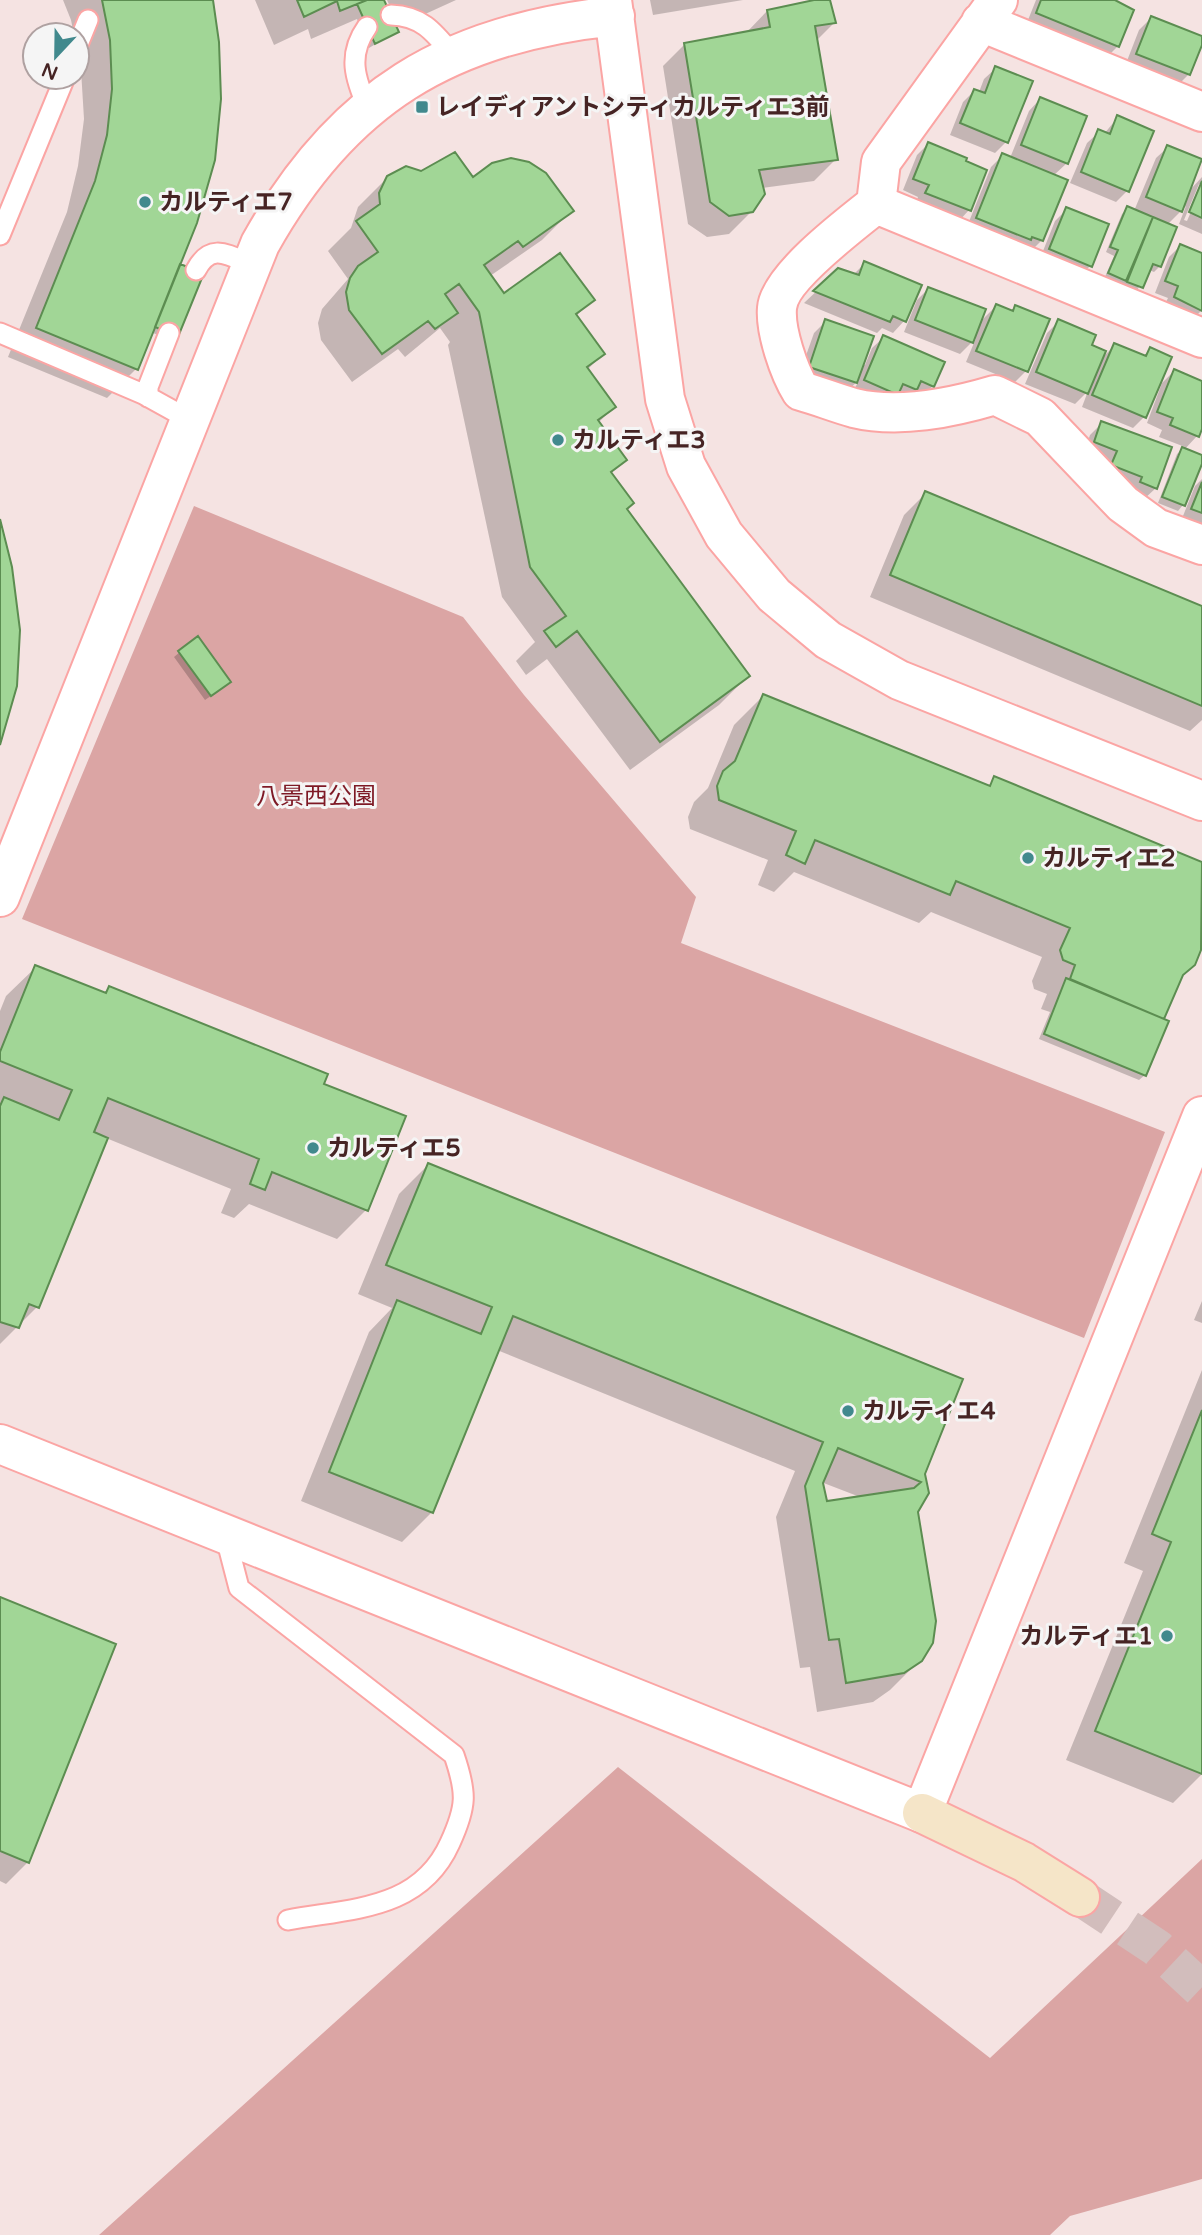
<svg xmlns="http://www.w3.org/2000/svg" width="1202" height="2235" font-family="'Varela Round','Noto Sans JP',sans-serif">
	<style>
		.green { fill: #dba5a4 }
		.shadow { fill: #0003; fill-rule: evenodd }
		.building { fill: #a1d696; stroke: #5c8d51; stroke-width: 2; fill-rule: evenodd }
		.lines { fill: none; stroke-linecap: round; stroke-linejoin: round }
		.secondary-tunnel { stroke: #d2bdbc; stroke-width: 38; stroke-dasharray: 38 19; stroke-linecap: butt }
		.lane-casing { stroke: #fba5a4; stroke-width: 23 }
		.street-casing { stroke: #fba5a4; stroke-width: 42 }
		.secondary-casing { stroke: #fba5a4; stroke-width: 42 }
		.lane { stroke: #fff; stroke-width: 19 }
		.street { stroke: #fff; stroke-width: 38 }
		.secondary { stroke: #f5e5c8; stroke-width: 38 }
		.poi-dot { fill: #41898d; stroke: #f5f5f5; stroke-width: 2.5 }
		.labels { text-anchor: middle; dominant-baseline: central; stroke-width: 6; stroke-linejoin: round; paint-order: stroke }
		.poi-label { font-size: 24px; font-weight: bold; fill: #462424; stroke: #f5f5f5; text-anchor: start }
		.park-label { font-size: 24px; fill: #7e1925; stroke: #f5f5f5 }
	</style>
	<rect width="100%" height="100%" fill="#f5e3e2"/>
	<path class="green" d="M 194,506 L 463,617 L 524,695 L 696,897 L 681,943 L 1165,1132 L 1084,1338 L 22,919 Z
		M 618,1767 L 990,2058 L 1202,1859 L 1202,2179 L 1070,2216 L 1050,2235 L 99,2235 Z"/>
	<path class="shadow" d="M 63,0 L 211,0 L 171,341 L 151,332 L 136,369 L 107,398 L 8,357 L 67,212 L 78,166 L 84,119 L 81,70 L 71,20 Z
		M 255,0 L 382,0 L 397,31 L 369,48 L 357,19 L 311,39 L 308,29 L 274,45 Z
		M 387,0 L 456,0 L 399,26 Z
		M 650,0 L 743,0 L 653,15 Z
		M 829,0 L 835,22 L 816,41 L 836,159 L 814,181 L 762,188 L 752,211 L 729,234 L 707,237 L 688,224 L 663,66 L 685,44 L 746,33 L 767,11 Z
		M 1036,0 L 1108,0 L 1132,11 L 1118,46 L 1106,58 L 1026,25 Z
		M 1151,18 L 1202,38 L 1189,74 L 1177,86 L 1125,66 L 1139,30 Z
		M 996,68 L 1006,142 L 995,153 L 950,135 L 963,102 L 974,91 L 979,92 L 984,79 Z
		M 1040,99 L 1067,163 L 1053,176 L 1042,240 L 1030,252 L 966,229 L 991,167 L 1003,155 L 1010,158 L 1029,111 Z
		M 1118,117 L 1127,191 L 1116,202 L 1070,183 L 1087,143 L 1099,132 L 1104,134 Z
		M 928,144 L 969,210 L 958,222 L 915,205 L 918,197 L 903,190 L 917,155 Z
		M 1168,147 L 1202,161 L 1190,190 L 1202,177 L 1202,184 L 1199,184 L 1184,220 L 1187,221 L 1202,186 L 1202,234 L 1179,224 L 1186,206 L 1167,225 L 1160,266 L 1154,272 L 1149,270 L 1136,292 L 1104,279 L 1114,256 L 1106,252 L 1122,214 L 1127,209 L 1134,211 L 1156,158 Z
		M 421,173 L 472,179 L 571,211 L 542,240 L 490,276 L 504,296 L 593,300 L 575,317 L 603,354 L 587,370 L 614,407 L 598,423 L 625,460 L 610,474 L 625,509 L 748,676 L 719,705 L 630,770 L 547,659 L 526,675 L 516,661 L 535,642 L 502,597 L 448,345 L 450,342 L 440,328 L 405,357 L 398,349 L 352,382 L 321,340 L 318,323 L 322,309 L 348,279 L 328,251 L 351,228 L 358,207 L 388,177 Z
		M 1067,209 L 1090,266 L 1079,277 L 1039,261 L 1055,221 Z
		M 1180,246 L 1202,254 L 1202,310 L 1190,322 L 1163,308 L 1168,298 L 1155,293 L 1169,257 Z
		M 865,263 L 919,286 L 904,321 L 893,333 L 882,328 L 877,333 L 804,303 L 839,270 L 853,275 Z
		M 928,289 L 979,323 L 996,306 L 1011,312 L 1015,307 L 1026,371 L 1015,382 L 966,362 L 976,338 L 960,354 L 904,332 L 917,300 Z
		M 826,321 L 862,364 L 865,365 L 872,348 L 884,337 L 933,386 L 921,397 L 904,400 L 853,392 L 859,380 L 844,394 L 798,378 L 814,333 Z
		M 1059,321 L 1101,359 L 1115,345 L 1143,357 L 1150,349 L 1144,417 L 1133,428 L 1082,407 L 1088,391 L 1075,404 L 1025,384 L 1047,333 Z
		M 1174,371 L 1202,383 L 1202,424 L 1197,436 L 1184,450 L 1202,459 L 1183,505 L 1178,511 L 1158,503 L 1177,454 L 1185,447 L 1159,437 L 1162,430 L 1147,423 L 1162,383 Z
		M 1102,423 L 1156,488 L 1144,499 L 1084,453 L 1090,435 Z
		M 1202,479 L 1202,529 L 1181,521 L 1195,486 Z
		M 926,493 L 1202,608 L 1202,720 L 1190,731 L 870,597 L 904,515 Z
		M 180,652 L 224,687 L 205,700 L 174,657 Z
		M 763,696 L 987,787 L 995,779 L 1202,864 L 1202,924 L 1162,1020 L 1145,1075 L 1139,1080 L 1039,1039 L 1050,1012 L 1041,1009 L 1047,994 L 1034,989 L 1032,981 L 1042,957 L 931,912 L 919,923 L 794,872 L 774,892 L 758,885 L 768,860 L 690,829 L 688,817 L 694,802 L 708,788 L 734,725 Z
		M 36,967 L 103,994 L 109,988 L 322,1085 L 366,1210 L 337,1239 L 249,1204 L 234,1218 L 221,1213 L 231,1189 L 106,1138 L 37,1307 L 0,1344 L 0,1011 L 6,996 Z
		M 428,1165 L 923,1473 L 916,1512 L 920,1660 L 890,1690 L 873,1702 L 817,1712 L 810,1667 L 800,1668 L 776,1517 L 795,1471 L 497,1350 L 431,1513 L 402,1542 L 301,1501 L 369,1332 L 392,1308 L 358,1294 L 399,1194 ZM 821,1482 L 860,1497 L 826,1502 Z
		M 1202,1301 L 1202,1323 L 1194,1320 Z
		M 1202,1370 L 1202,1774 L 1173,1803 L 1066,1760 L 1143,1571 L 1124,1563 Z
		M 0,1599 L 28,1862 L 6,1884 L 0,1881 Z"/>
	<path class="building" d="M 102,0 L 213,0 L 219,42 L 221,99 L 215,160 L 197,223 L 138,370 L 36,328 L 95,181 L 107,135 L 112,89 L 110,40 Z
		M 297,0 L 367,0 L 340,11 L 337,1 L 304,17 Z
		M 367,0 L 384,0 L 399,32 L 375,44 L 357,4 Z
		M 814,0 L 830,0 L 836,23 L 815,26 L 838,160 L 759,170 L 765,194 L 753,212 L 729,216 L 710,202 L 684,43 L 770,27 L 767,10 Z
		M 1041,0 L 1115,0 L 1134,10 L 1119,47 L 1036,13 Z
		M 1151,16 L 1202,36 L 1202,45 L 1190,75 L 1136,54 Z
		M 995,66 L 1033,81 L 1008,143 L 960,123 L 974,89 L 985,93 Z
		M 1040,97 L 1087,116 L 1068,164 L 1021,145 Z
		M 1117,115 L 1154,131 L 1129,192 L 1081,172 L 1098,129 L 1110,134 Z
		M 928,142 L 967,158 L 966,161 L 987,170 L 971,211 L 925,193 L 929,185 L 913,179 Z
		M 1167,145 L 1202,159 L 1182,212 L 1146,197 Z
		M 455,152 L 473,177 L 492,163 L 511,158 L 529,162 L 546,173 L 574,211 L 523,247 L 518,241 L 484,265 L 504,293 L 560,253 L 595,300 L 576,314 L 605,354 L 587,367 L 616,407 L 598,420 L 627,460 L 611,472 L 634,503 L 627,509 L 750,676 L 660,742 L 577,631 L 556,647 L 544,631 L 566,616 L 530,567 L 479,312 L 459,284 L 445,294 L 458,313 L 435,329 L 428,321 L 382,354 L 349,310 L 346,292 L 350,278 L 358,266 L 378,252 L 356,221 L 380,204 L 379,193 L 387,176 L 406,166 L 421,171 Z
		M 1002,153 L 1068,180 L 1043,241 L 1032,237 L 1031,240 L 976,218 Z
		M 1202,181 L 1202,218 L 1189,212 Z
		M 1127,206 L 1153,217 L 1126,281 L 1108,273 L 1118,250 L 1110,247 Z
		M 1066,207 L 1109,224 L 1092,267 L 1049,249 Z
		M 1153,217 L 1177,227 L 1161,267 L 1153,264 L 1143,288 L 1127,282 Z
		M 1180,244 L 1202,253 L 1202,311 L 1174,297 L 1178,286 L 1165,281 Z
		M 864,261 L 922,285 L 906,322 L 893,316 L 890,322 L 813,291 L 838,268 L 859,275 Z
		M 180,264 L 204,273 L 178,337 L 155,327 Z
		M 928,287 L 986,309 L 973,343 L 915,320 Z
		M 996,304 L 1013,311 L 1015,305 L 1050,319 L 1028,372 L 976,351 Z
		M 825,319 L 874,336 L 857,383 L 809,367 Z
		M 1058,319 L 1096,335 L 1092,345 L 1106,351 L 1088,394 L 1036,372 Z
		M 883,335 L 945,362 L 934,387 L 921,381 L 917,390 L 903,384 L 898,395 L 864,380 Z
		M 1114,343 L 1146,356 L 1150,347 L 1172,357 L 1146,418 L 1092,395 Z
		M 1174,369 L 1202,381 L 1202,429 L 1199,437 L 1170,425 L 1173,418 L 1157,412 Z
		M 1101,421 L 1172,447 L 1157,489 L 1140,482 L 1142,477 L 1111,465 L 1117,451 L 1094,442 Z
		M 1182,447 L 1202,455 L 1202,464 L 1185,506 L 1162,497 Z
		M 1202,482 L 1202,513 L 1191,509 Z
		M 925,491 L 1202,606 L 1202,706 L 890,575 Z
		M 0,519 L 12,567 L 20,630 L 17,686 L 0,745 Z
		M 198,636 L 231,682 L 211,696 L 178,651 Z
		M 763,694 L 990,786 L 994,776 L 1202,862 L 1201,950 L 1195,965 L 1183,975 L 1164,1019 L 1070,979 L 1075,965 L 1063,960 L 1060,950 L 1070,928 L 956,881 L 950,895 L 815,840 L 805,864 L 786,855 L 796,831 L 719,800 L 717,786 L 723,771 L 735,761 Z
		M 35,965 L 106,993 L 109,986 L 328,1074 L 324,1084 L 406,1116 L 368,1211 L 272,1172 L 265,1190 L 250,1184 L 259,1159 L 108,1098 L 94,1132 L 108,1138 L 39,1308 L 29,1304 L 19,1328 L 0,1322 L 0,1106 L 4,1097 L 59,1120 L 72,1090 L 0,1061 L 0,1052 Z
		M 1066,978 L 1169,1021 L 1146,1076 L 1044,1034 Z
		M 428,1163 L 963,1379 L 925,1474 L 929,1493 L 918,1512 L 936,1621 L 933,1643 L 922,1661 L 904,1673 L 846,1683 L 839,1639 L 829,1640 L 805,1486 L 823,1442 L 513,1316 L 433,1513 L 329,1472 L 397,1300 L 481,1334 L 492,1307 L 386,1265 ZM 838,1448 L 921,1482 L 914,1488 L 827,1501 L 823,1483 Z
		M 1202,1410 L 1202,1774 L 1095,1731 L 1171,1542 L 1152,1534 Z
		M 0,1597 L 116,1644 L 29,1863 L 0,1851 Z"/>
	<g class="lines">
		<path class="secondary-tunnel" d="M 1080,1897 L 1157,1948 L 1202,1990"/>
		<defs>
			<path id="lane" d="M 391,15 C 422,16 434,32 453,55
				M 367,27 C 347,55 355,79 368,108
				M 77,47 L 88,20
				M 0,235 L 65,77
				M 196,270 C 211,242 228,255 252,265
				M 0,333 L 143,394 L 190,420
				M 148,397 L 148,387 L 169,333
				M 225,1534 L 239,1588 L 454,1755 C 467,1793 467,1806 450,1843 C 420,1910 353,1908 288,1920"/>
			<path id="street" d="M 612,0 L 665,399 L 686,466 L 724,535 L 774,595 L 828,640 L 899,680 L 1202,801
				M 998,0 L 881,162 L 876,204 C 852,223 779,278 777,308 C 775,331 789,372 801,391 C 819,396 836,403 854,408 C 899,419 951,408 995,395 L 1040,417 L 1123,504 L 1156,528 L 1202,545
				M 981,22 L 1202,112
				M 876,204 L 1202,338
				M 0,897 L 260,244 C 342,97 448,33 615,16
				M 0,1444 L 922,1813 L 1202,1116"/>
			<path id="secondary" d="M 922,1813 L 1024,1862 L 1080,1897"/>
		</defs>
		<use href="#lane" class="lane-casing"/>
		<use href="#street" class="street-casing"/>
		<use href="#secondary" class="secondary-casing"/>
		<use href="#lane" class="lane"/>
		<use href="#street" class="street"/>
		<use href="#secondary" class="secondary"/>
	</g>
	<g class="poi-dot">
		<rect x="415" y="100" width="14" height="14" rx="3.5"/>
		<circle cx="145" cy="202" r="7"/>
		<circle cx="558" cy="440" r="7"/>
		<circle cx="1028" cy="858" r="7"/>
		<circle cx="313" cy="1148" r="7"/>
		<circle cx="848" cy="1411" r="7"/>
		<circle cx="1167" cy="1636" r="7"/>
	</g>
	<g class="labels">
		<g class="poi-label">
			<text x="436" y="107">レイディアントシティカルティエ3前</text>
			<text x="159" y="202">カルティエ7</text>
			<text x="572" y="440">カルティエ3</text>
			<text x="1042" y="858">カルティエ2</text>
			<text x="327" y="1148">カルティエ5</text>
			<text x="862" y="1411">カルティエ4</text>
			<text x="1153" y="1636" text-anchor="end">カルティエ1</text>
		</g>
		<g class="park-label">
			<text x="316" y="796">八景西公園</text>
		</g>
	</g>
	<g transform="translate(56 56) rotate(202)"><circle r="33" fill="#f5f5f5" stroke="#afa1a1" stroke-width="2"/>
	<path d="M0-5L12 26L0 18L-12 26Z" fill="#41898d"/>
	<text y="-10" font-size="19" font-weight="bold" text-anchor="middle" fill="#462424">N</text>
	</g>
</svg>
